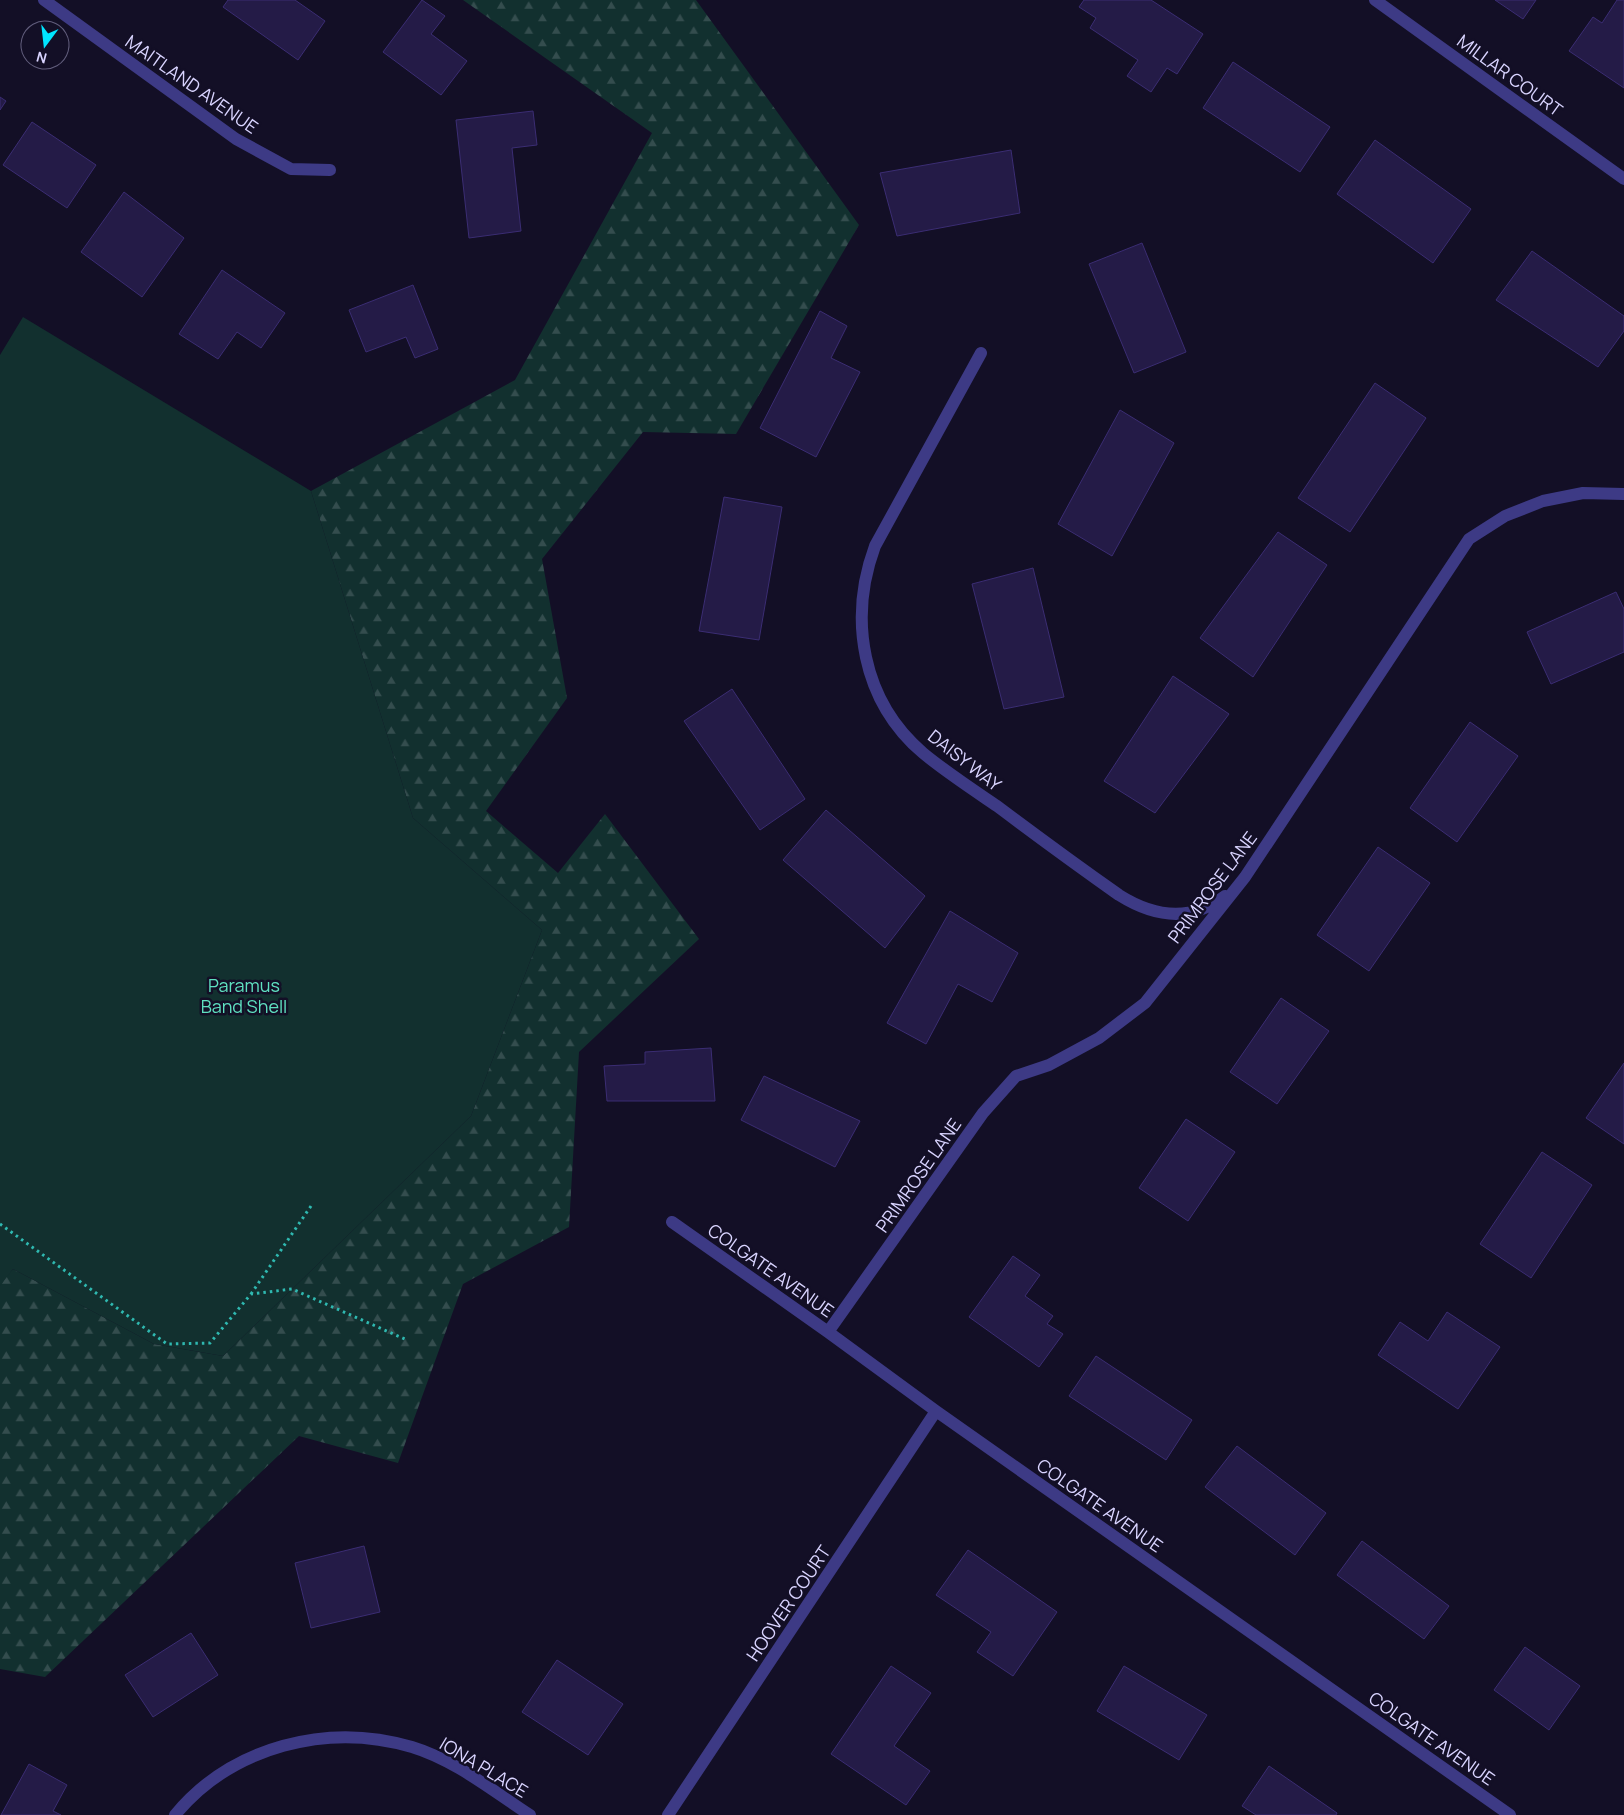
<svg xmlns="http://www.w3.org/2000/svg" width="1624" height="1815" font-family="Manrope,sans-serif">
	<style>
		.forest { fill: url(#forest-firs) }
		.green { fill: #12302f }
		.building { fill: #241b47; stroke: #3b2d73 }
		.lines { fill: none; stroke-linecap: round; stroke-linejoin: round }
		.path { stroke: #2fb8b0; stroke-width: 3; stroke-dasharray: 2.5 4; stroke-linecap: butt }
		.minor { stroke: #3d3a85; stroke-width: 12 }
		.labels { text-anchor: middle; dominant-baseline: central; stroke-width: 5; stroke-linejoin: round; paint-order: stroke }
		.street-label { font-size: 18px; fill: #d9d4ff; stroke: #130f26 }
		.park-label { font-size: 18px; fill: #5fe0c0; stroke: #130f26 }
	</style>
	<defs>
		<pattern id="forest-firs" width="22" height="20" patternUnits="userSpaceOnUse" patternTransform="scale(1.25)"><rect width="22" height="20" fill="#12302f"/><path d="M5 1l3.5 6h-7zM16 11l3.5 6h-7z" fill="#344d4e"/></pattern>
	</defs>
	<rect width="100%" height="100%" fill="#130f26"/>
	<path class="forest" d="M 463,0 L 696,0 L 859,225 L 736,434 L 643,432 L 542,559 L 567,698 L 486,811 L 558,873 L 605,814 L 699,939 L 579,1052 L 569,1227 L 463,1284 L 398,1463 L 299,1436 L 45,1677 L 0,1669 L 0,1283 L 13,1269 L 154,1344 L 223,1356 L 471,1116 L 542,930 L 413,818 L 311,491 L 515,380 L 652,133 Z"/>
	<path class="green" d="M 23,317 L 311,491 L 413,818 L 542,930 L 471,1116 L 223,1356 L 154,1344 L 13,1269 L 0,1286 L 0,355 Z"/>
	<path class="building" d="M 228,0 L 295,0 L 325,21 L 298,60 L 223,7 Z
		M 422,0 L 445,16 L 431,34 L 467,61 L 441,95 L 383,52 Z
		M 1084,0 L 1151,0 L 1203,34 L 1177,74 L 1167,68 L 1151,92 L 1127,76 L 1138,60 L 1090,28 L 1096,18 L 1079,7 Z
		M 1495,0 L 1536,0 L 1523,19 Z
		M 1617,0 L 1624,0 L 1624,88 L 1569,51 L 1593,17 L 1602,23 Z
		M 1233,62 L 1330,127 L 1300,172 L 1203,108 Z
		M 0,97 L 6,101 L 0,110 Z
		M 533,111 L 537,145 L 512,148 L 521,231 L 469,238 L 456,120 Z
		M 32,122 L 96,165 L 67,208 L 3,165 Z
		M 1375,140 L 1471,209 L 1433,263 L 1337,194 Z
		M 1011,150 L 1020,213 L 897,236 L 880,173 Z
		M 124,192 L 184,238 L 142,297 L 81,252 Z
		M 1142,243 L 1186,352 L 1134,373 L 1089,264 Z
		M 1532,251 L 1624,316 L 1624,331 L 1598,367 L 1496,300 Z
		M 222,270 L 285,313 L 261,348 L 237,332 L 218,359 L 179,334 Z
		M 413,285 L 438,349 L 415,358 L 406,337 L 366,352 L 349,310 Z
		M 820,311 L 847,326 L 831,358 L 860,372 L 816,457 L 760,428 Z
		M 1375,383 L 1426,418 L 1350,532 L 1298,498 Z
		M 1120,410 L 1174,443 L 1112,556 L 1058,524 Z
		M 724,497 L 782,507 L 759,640 L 699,631 Z
		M 1278,532 L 1327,565 L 1253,677 L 1200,638 Z
		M 1033,568 L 1064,697 L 1004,709 L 972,584 Z
		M 1616,592 L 1624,609 L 1624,652 L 1551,684 L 1527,632 Z
		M 1173,676 L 1229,714 L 1155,813 L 1104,781 Z
		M 732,689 L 805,799 L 760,830 L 684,721 Z
		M 1470,722 L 1518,756 L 1457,842 L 1410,808 Z
		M 826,810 L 925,896 L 885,948 L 783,860 Z
		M 1378,847 L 1430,883 L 1369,971 L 1317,935 Z
		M 950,911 L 1018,953 L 992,1002 L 958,984 L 926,1044 L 887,1023 Z
		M 1281,998 L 1329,1031 L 1277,1104 L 1230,1072 Z
		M 711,1048 L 715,1101 L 607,1101 L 604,1066 L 645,1064 L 645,1052 Z
		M 1624,1063 L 1624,1144 L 1586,1118 Z
		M 764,1076 L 860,1121 L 835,1167 L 741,1120 Z
		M 1186,1119 L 1235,1152 L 1188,1221 L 1139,1188 Z
		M 1542,1152 L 1592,1185 L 1531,1278 L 1480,1244 Z
		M 1013,1256 L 1040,1275 L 1025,1296 L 1053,1316 L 1047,1324 L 1063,1334 L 1039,1367 L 969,1317 Z
		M 1447,1312 L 1500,1347 L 1458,1409 L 1378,1355 L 1400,1322 L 1428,1341 Z
		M 1096,1356 L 1192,1420 L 1166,1460 L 1069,1396 Z
		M 1237,1446 L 1326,1513 L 1295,1555 L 1205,1487 Z
		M 1362,1541 L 1449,1606 L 1424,1639 L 1337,1575 Z
		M 364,1546 L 380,1612 L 311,1628 L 295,1563 Z
		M 968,1550 L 1057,1612 L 1013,1676 L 977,1652 L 991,1632 L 936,1595 Z
		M 191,1633 L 218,1675 L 153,1717 L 125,1675 Z
		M 1525,1647 L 1580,1686 L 1549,1730 L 1494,1690 Z
		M 557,1660 L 623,1704 L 588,1755 L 522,1712 Z
		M 891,1666 L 931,1693 L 894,1746 L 930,1771 L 906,1805 L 831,1754 Z
		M 1124,1666 L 1207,1715 L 1179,1760 L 1097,1711 Z
		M 29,1764 L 67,1785 L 53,1811 L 61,1815 L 1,1815 Z
		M 1269,1766 L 1337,1813 L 1336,1815 L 1256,1815 L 1242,1806 Z"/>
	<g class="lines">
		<path class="path" d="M 0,1224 L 167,1344 L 210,1343 L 251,1294 L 292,1289 L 407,1340
			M 251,1294 L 311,1206"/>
		<path class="minor" d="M 44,0 L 236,139 L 291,169 L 330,170
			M 1375,0 L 1624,179
			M 981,353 L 875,546 C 848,619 862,701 923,753 C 946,772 972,789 997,806 C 1037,836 1078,866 1119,895 C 1154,917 1190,923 1225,896
			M 672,1222 L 828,1332 L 936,1411 L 1510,1815
			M 828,1332 L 983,1113 L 1016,1076 L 1049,1065 L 1099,1038 L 1145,1003 L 1245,877 L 1469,539 L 1505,516 L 1543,501 L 1583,493 L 1624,494
			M 175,1815 C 232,1746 328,1722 412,1747 C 455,1760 493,1791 530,1815
			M 668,1815 L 936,1411"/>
	</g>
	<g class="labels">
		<g class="street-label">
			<text transform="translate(1510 75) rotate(36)">MILLAR COURT</text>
			<text transform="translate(192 84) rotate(35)">MAITLAND AVENUE</text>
			<text transform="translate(965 760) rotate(38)">DAISY WAY</text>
			<text transform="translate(1212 887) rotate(-53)">PRIMROSE LANE</text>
			<text transform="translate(918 1175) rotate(-55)">PRIMROSE LANE</text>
			<text transform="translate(771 1270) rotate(35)">COLGATE AVENUE</text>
			<text transform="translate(1100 1505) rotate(35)">COLGATE AVENUE</text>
			<text transform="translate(788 1603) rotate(-56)">HOOVER COURT</text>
			<text transform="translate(1432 1738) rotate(35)">COLGATE AVENUE</text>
			<text transform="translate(484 1767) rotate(31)">IONA PLACE</text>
		</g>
		<g class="park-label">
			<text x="244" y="985">Paramus<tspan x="244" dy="21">Band Shell</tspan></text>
		</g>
	</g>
	<g transform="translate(45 45) rotate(195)"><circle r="24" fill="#130f26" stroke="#625e7d"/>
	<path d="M0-4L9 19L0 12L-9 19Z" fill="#00e5ff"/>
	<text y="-8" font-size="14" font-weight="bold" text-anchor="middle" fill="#d9d4ff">N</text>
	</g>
</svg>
